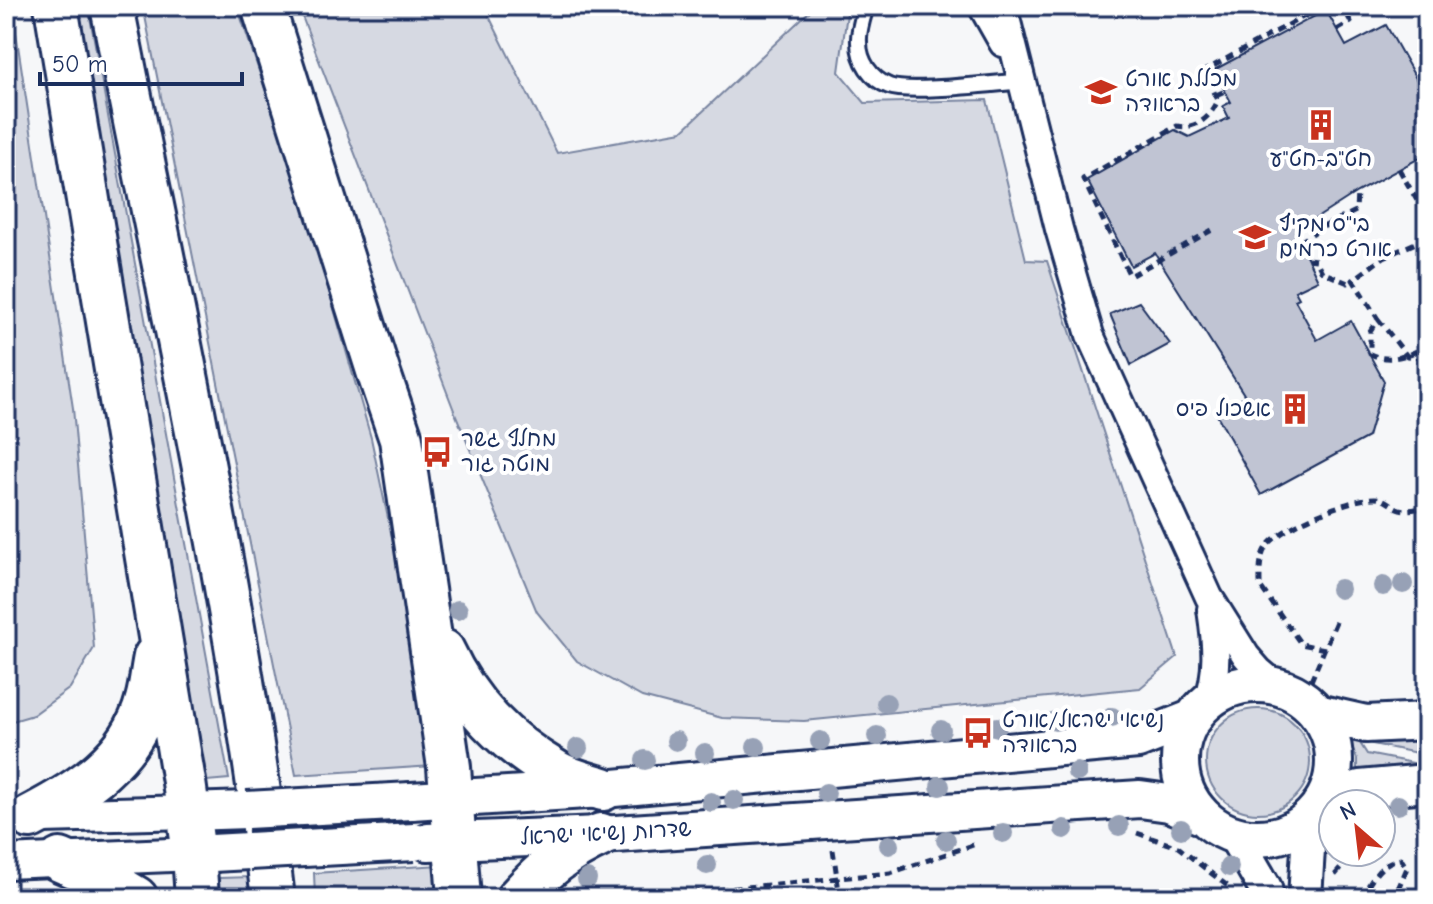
<svg xmlns="http://www.w3.org/2000/svg" width="1433" height="904" font-family="'Comic Neue','Playpen Sans Hebrew',sans-serif">
	<style>
		.green { fill: #d6d9e2; stroke: #7884a0; stroke-width: 2 }
		.building { fill: #c0c4d3; stroke: #1b2f5e; stroke-width: 2 }
		.lines { fill: none; stroke-linecap: round; stroke-linejoin: round }
		.service-casing { stroke: #1b2f5e; stroke-width: 20 }
		.minor-casing { stroke: #1b2f5e; stroke-width: 32 }
		.tertiary-casing { stroke: #1b2f5e; stroke-width: 38 }
		.secondary-casing { stroke: #1b2f5e; stroke-width: 42 }
		.primary-casing { stroke: #1b2f5e; stroke-width: 48 }
		.path { stroke: #1b2f5e; stroke-width: 5; stroke-dasharray: 8 6; stroke-linecap: butt }
		.service { stroke: #fff; stroke-width: 14 }
		.minor { stroke: #fff; stroke-width: 26 }
		.tertiary { stroke: #fff; stroke-width: 32 }
		.secondary { stroke: #fff; stroke-width: 36 }
		.primary { stroke: #fff; stroke-width: 42 }
		.secondary-bridge-casing { stroke: #1b2f5e; stroke-width: 42; stroke-linecap: butt }
		.secondary-bridge { stroke: #fff; stroke-width: 36 }
		.tree { fill: #97a1b6 }
		.labels { text-anchor: middle; dominant-baseline: central; stroke-width: 8; stroke-linejoin: round; paint-order: stroke }
		.poi-label { font-size: 22px; fill: #1b2f5e; stroke: #fff; text-anchor: start }
		.street-label { font-size: 22px; fill: #1b2f5e; stroke: #fff }
	</style>
	<rect width="100%" height="100%" fill="#f6f7f9"/>
	<filter id="ink" filterUnits="userSpaceOnUse"><feTurbulence type="fractalNoise" baseFrequency=".0125" numOctaves="2"/><feDisplacementMap in="SourceGraphic" scale="16" xChannelSelector="R" yChannelSelector="G"/><feConvolveMatrix kernelMatrix="1 2 1 2 8 2 1 2 1" color-interpolation-filters="sRGB"/></filter>
	<g filter="url(#ink)">
		<path class="green" d="M 6,6 L 12,6 L 73,408 L 94,648 L 70,688 L 33,715 L 6,723 Z
			M 74,6 L 88,6 L 229,779 L 207,781 Z
			M 143,6 L 237,6 L 304,204 L 371,438 L 414,641 L 433,766 L 296,775 Z
			M 298,6 L 484,6 L 557,153 L 682,131 L 815,6 L 848,6 L 839,72 L 865,103 L 987,100 L 1026,260 L 1047,261 L 1177,657 L 1140,688 L 804,721 L 722,718 L 642,697 L 577,661 L 537,612 L 455,413 Z
			M1206 761a52 52 0 1 1 104 0a52 52 0 1 1-104 0Z
			M 1427,737 L 1427,755 L 1372,744 L 1371,740 Z
			M 1349,739 L 1358,740 L 1367,754 L 1419,764 L 1420,769 L 1357,774 L 1357,759 Z
			M 440,865 L 443,898 L 315,898 L 314,873 Z
			M 252,877 L 254,898 L 220,898 L 219,878 Z"/>
		<path class="building" d="M 1326,10 L 1346,46 L 1386,25 L 1427,98 L 1427,154 L 1357,192 L 1295,232 L 1318,280 L 1295,291 L 1299,298 L 1295,300 L 1317,340 L 1351,321 L 1384,381 L 1368,437 L 1261,495 L 1217,415 L 1245,396 L 1155,253 L 1131,266 L 1087,180 L 1175,130 L 1189,137 L 1229,118 L 1223,106 L 1231,102 L 1214,70 Z
			M 1139,302 L 1170,344 L 1131,365 L 1110,314 Z"/>
		<g class="lines">
			<defs>
				<path id="service" d="M 866,6 C 863,17 858,31 859,42 C 859,61 871,79 889,86 C 910,94 996,83 1024,81"/>
				<path id="minor" d="M 982,6 L 1003,43
					M 1003,6 L 1059,229 L 1090,335 L 1209,597 L 1246,656 L 1259,671 L 1278,687
					M 1207,704 C 1219,671 1216,643 1211,609"/>
				<path id="tertiary" d="M 6,817 L 188,812
					M 1233,833 L 1265,888 L 1267,898
					M 6,862 L 194,854
					M 1305,898 L 1310,816"/>
				<path id="secondary" d="M1180 761a77 77 0 1 1 154 0a77 77 0 1 1-154 0Z
					M 1317,713 L 1366,724 L 1427,721
					M 411,801 L 603,789 L 1138,740 L 1194,718
					M 1320,805 L 1360,789 L 1427,783
					M 188,812 L 247,810
					M 428,842 L 601,835 L 1140,799 L 1169,803 L 1202,816
					M 194,854 L 249,851"/>
				<path id="primary" d="M 56,6 L 184,782 L 194,854 L 197,898
					M 112,6 C 170,302 237,598 273,898
					M 263,6 L 379,374 L 401,439 L 449,767 L 459,898
					M 443,651 C 468,705 505,742 556,772 C 570,780 588,784 603,789
					M 30,817 C 80,791 132,759 147,700 C 151,686 152,671 155,657
					M 60,860 L 106,880 L 136,898
					M 518,898 C 543,870 567,850 601,835"/>
			</defs>
			<use href="#service" class="service-casing"/>
			<use href="#minor" class="minor-casing"/>
			<use href="#tertiary" class="tertiary-casing"/>
			<use href="#secondary" class="secondary-casing"/>
			<use href="#primary" class="primary-casing"/>
			<path class="path" d="M 1337,30 L 1351,22 L 1342,6
				M 1216,95 L 1225,91
				M 1399,169 L 1427,218
				M 1419,205 L 1427,201
				M 1212,230 L 1130,276 L 1083,179 L 1177,126 C 1196,130 1211,117 1218,100 L 1204,71 L 1323,6
				M 1427,238 L 1384,257 L 1353,280 L 1378,319 L 1370,331 L 1370,354 C 1390,363 1408,356 1427,346
				M 1300,242 L 1319,229 L 1356,211 L 1357,192
				M 1308,259 L 1316,260 L 1322,272 L 1348,283 L 1353,280
				M 1378,319 L 1407,356 L 1427,357
				M 1325,649 L 1301,644 L 1260,586 C 1260,574 1259,559 1265,549 C 1276,528 1351,498 1375,498 C 1384,498 1389,504 1397,508 C 1406,512 1418,509 1427,506
				M 1311,681 L 1337,619
				M 1137,833 L 1178,847 L 1230,888
				M 833,850 L 840,898
				M 1335,875 L 1355,852
				M 635,898 L 890,873 L 976,844
				M 1361,898 C 1372,880 1379,862 1401,859 L 1407,868 L 1394,898"/>
			<use href="#service" class="service"/>
			<use href="#minor" class="minor"/>
			<use href="#tertiary" class="tertiary"/>
			<use href="#secondary" class="secondary"/>
			<use href="#primary" class="primary"/>
			<defs>
				<path id="secondary-bridge" d="M 247,810 L 411,801
					M 249,851 L 414,842"/>
			</defs>
			<use href="#secondary-bridge" class="secondary-bridge-casing"/>
			<use href="#secondary-bridge" class="secondary-bridge"/>
		</g>
		<g class="tree">
			<circle cx="1403" cy="584" r="10"/>
			<circle cx="1383" cy="586" r="10"/>
			<circle cx="1340" cy="589" r="10"/>
			<circle cx="458" cy="610" r="10"/>
			<circle cx="886" cy="703" r="10"/>
			<circle cx="1112" cy="717" r="10"/>
			<circle cx="1055" cy="721" r="10"/>
			<circle cx="997" cy="727" r="10"/>
			<circle cx="941" cy="730" r="10"/>
			<circle cx="877" cy="736" r="10"/>
			<circle cx="676" cy="741" r="10"/>
			<circle cx="820" cy="741" r="10"/>
			<circle cx="756" cy="747" r="10"/>
			<circle cx="578" cy="748" r="10"/>
			<circle cx="705" cy="753" r="10"/>
			<circle cx="645" cy="760" r="10"/>
			<circle cx="1077" cy="772" r="10"/>
			<circle cx="940" cy="786" r="10"/>
			<circle cx="826" cy="793" r="10"/>
			<circle cx="734" cy="800" r="10"/>
			<circle cx="711" cy="802" r="10"/>
			<circle cx="1398" cy="805" r="10"/>
			<circle cx="1119" cy="826" r="10"/>
			<circle cx="1064" cy="829" r="10"/>
			<circle cx="1181" cy="829" r="10"/>
			<circle cx="1003" cy="833" r="10"/>
			<circle cx="946" cy="840" r="10"/>
			<circle cx="889" cy="845" r="10"/>
			<circle cx="707" cy="865" r="10"/>
			<circle cx="1229" cy="867" r="10"/>
			<circle cx="587" cy="879" r="10"/>
		</g>
	</g>
	<defs>
		<symbol id="university-bare" viewBox="-9 -9 18 18"><path d="M0-5L7-2L0 1L-7-2ZM-4 1L0 2.5L4 1V4Q0 6-4 4Z" fill="#c8321e" stroke="#fff" stroke-width="2.5" paint-order="stroke"/></symbol>
		<symbol id="building-bare" viewBox="-9 -9 18 18"><path d="M-4-6H4V6H1V3H-1V6H-4ZM-2.5-4.3h1.7v1.8h-1.7ZM.8-4.3h1.7v1.8H.8ZM-2.5-1h1.7V.8h-1.7ZM.8-1h1.7V.8H.8Z" fill="#c8321e" stroke="#fff" stroke-width="2.5" paint-order="stroke"/></symbol>
		<symbol id="school-bare" viewBox="-9 -9 18 18"><path d="M0-5L7-2L0 1L-7-2ZM-4 1L0 2.5L4 1V4Q0 6-4 4Z" fill="#c8321e" stroke="#fff" stroke-width="2.5" paint-order="stroke"/></symbol>
		<symbol id="bus-bare" viewBox="-9 -9 18 18"><path d="M-5-6H5V4H4V6H2V4H-2V6H-4V4H-5ZM-3.5-4V0h7V-4ZM-3.5 1.2v1.5H-2V1.2ZM2 1.2v1.5H3.5V1.2Z" fill="#c8321e" stroke="#fff" stroke-width="2.5" paint-order="stroke"/></symbol>
	</defs>
	<g fill-rule="evenodd">
		<use href="#university-bare" x="1079" y="70" width="44" height="44"/>
		<use href="#building-bare" x="1299" y="103" width="44" height="44"/>
		<use href="#school-bare" x="1233" y="215" width="44" height="44"/>
		<use href="#building-bare" x="1273" y="387" width="44" height="44"/>
		<use href="#bus-bare" x="415" y="430" width="44" height="44"/>
		<use href="#bus-bare" x="956" y="711" width="44" height="44"/>
	</g>
	<g class="labels">
		<g class="poi-label">
			<text x="1125" y="79">מכללת אורט<tspan x="1125" dy="25">בראודה</tspan></text>
			<text x="1321" y="159" text-anchor="middle">חט"ב-חט"ע</text>
			<text x="1279" y="224">בי"ס מקיף<tspan x="1279" dy="25">אורט כרמים</tspan></text>
			<text x="1271" y="409" text-anchor="end">אשכול פיס</text>
			<text x="461" y="439">מחלף גשר<tspan x="461" dy="25">מוטה גור</tspan></text>
			<text x="1002" y="720">נשיאי ישראל/אורט<tspan x="1002" dy="25">בראודה</tspan></text>
		</g>
		<g class="street-label">
			<text transform="translate(606 833) rotate(-3)">שדרות נשיאי ישראל</text>
		</g>
	</g>
	<rect width="1433" height="904" fill="none" stroke="#fff" stroke-width="32"/>
	<rect x="16" y="16" width="1401" height="872" fill="none" stroke="#1b2f5e" stroke-width="3" filter="url(#ink)"/>
	<g transform="translate(1357 828) rotate(332)"><circle r="38" fill="#ffffff" stroke="#a4acbf" stroke-width="2"/>
	<path d="M0-6L14 30L0 20L-14 30Z" fill="#c8321e"/>
	<text y="-12" font-size="22" font-weight="bold" text-anchor="middle" fill="#1b2f5e">N</text>
	</g>
	<path d="M40 72v12h202v-12" fill="none" stroke="#1b2f5e" stroke-width="4"/>
	<text x="52" y="72" font-size="24" fill="#1b2f5e" stroke="#ffffff" stroke-width="6" paint-order="stroke">50 m</text>
</svg>
